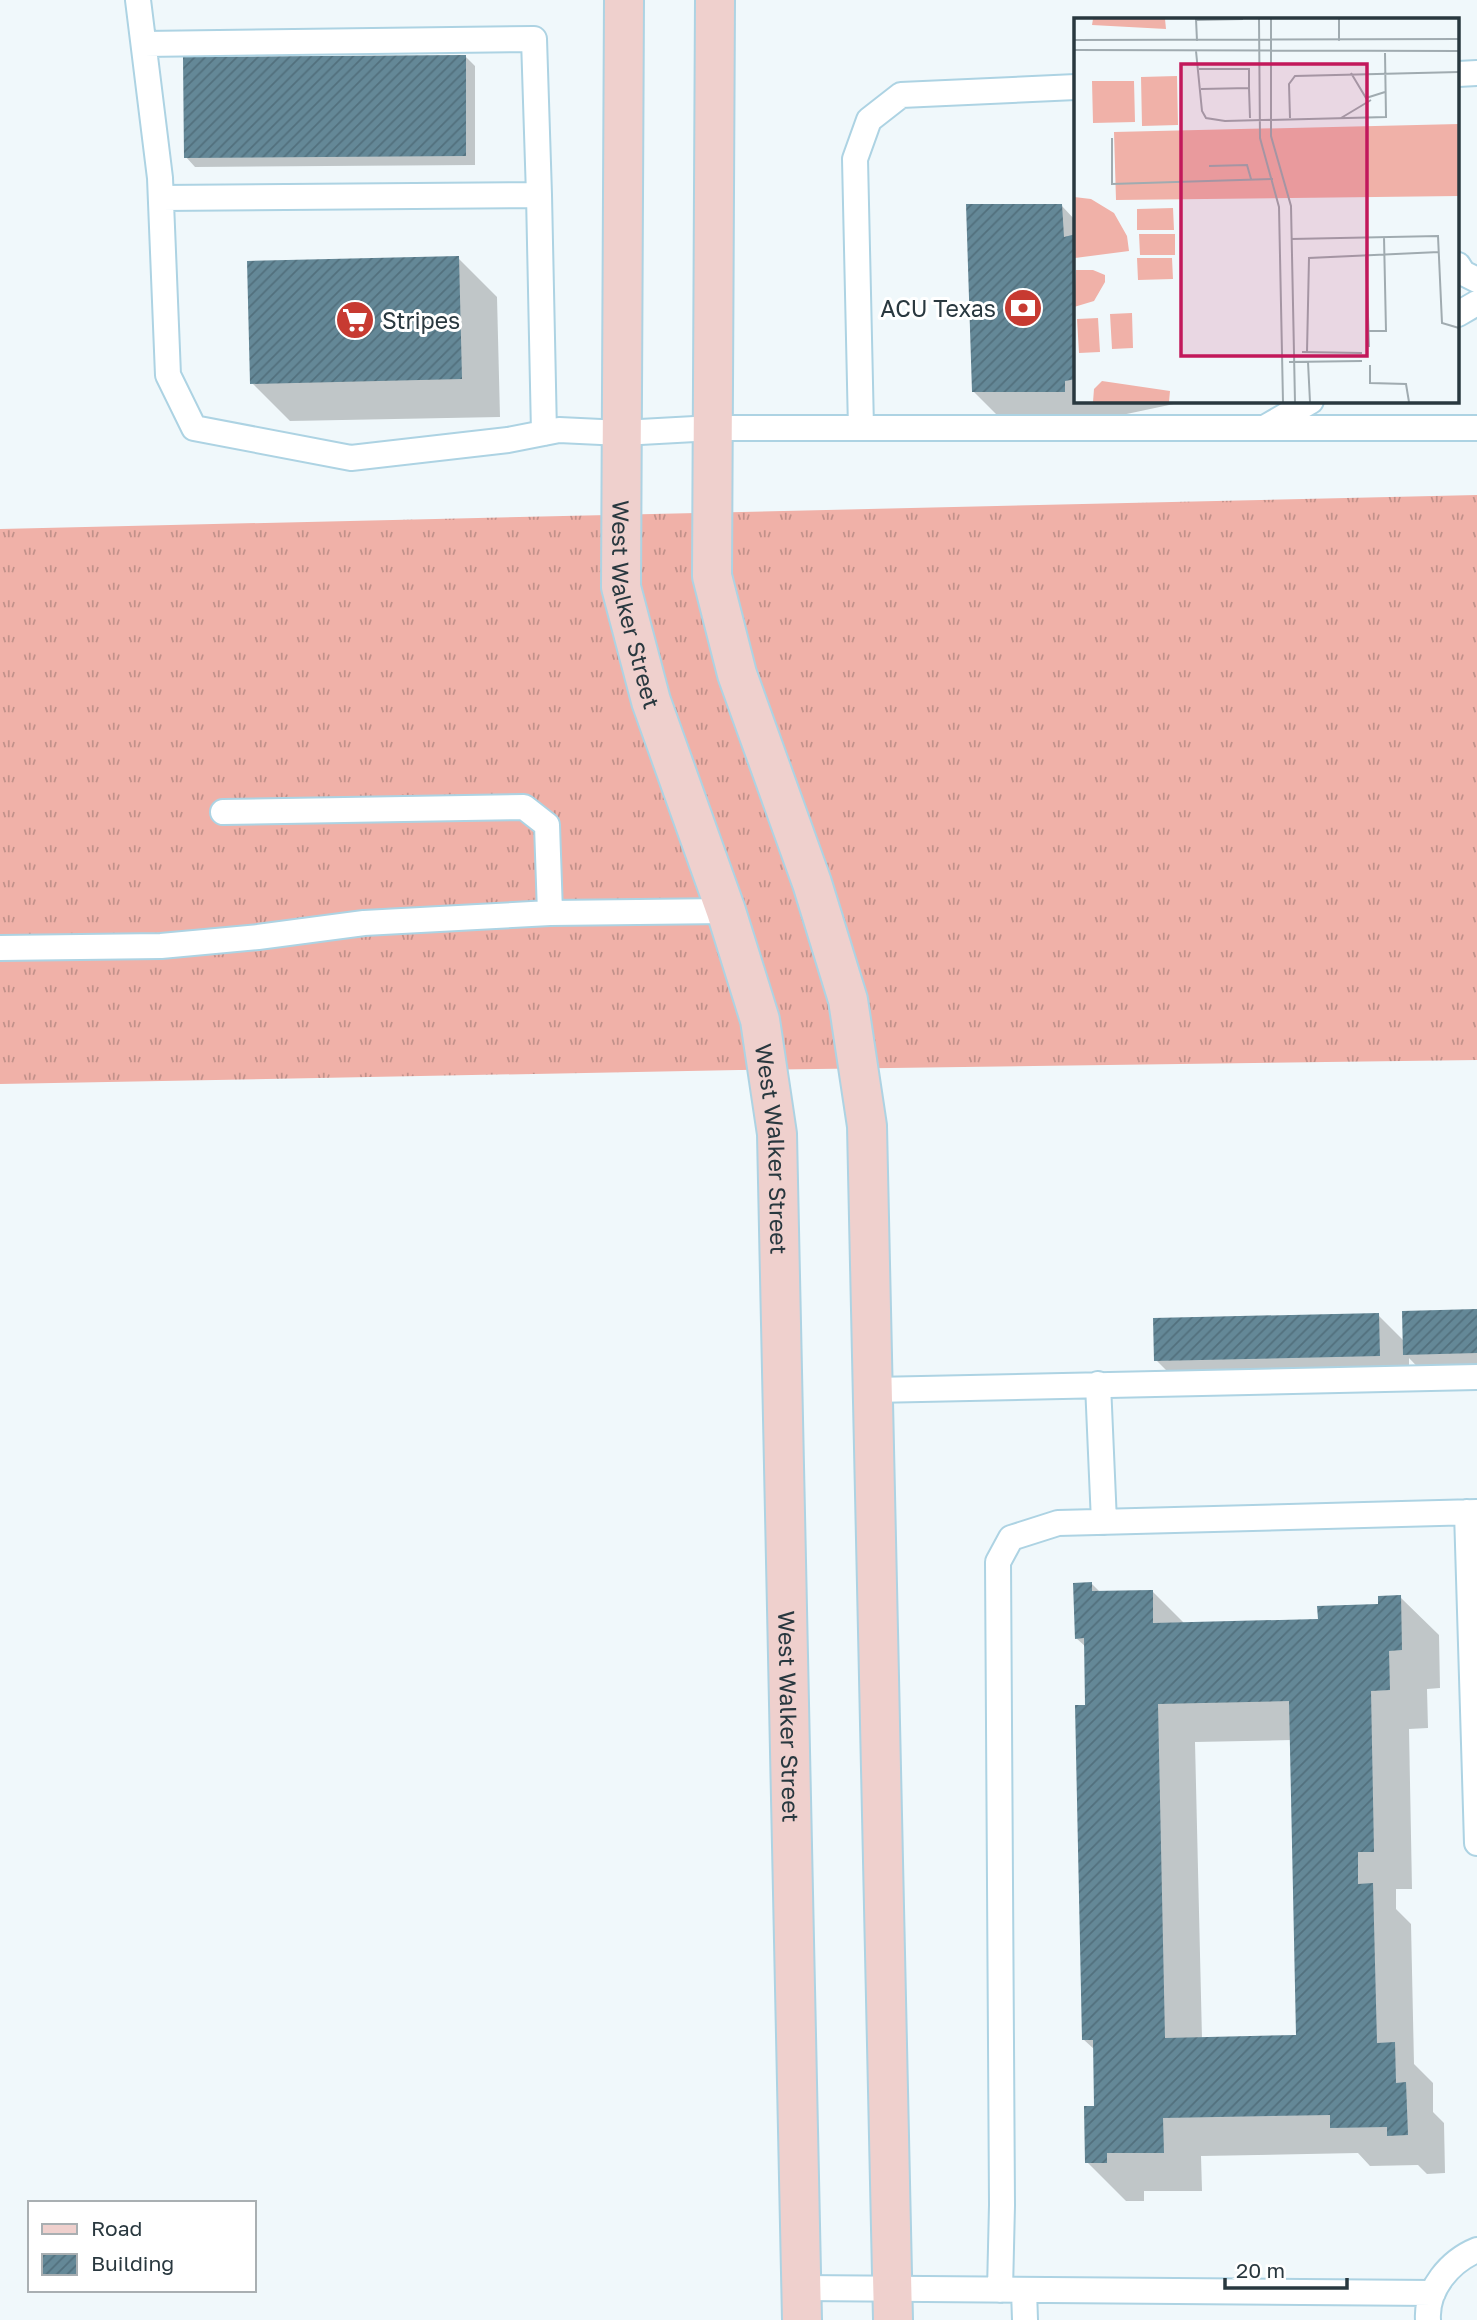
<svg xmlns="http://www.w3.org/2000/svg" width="1477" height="2320" font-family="'Golos Text',sans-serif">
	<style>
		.grass { fill: url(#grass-tufts) }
		.shadow { fill: #0003; fill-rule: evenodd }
		.building { fill: url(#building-hatch); fill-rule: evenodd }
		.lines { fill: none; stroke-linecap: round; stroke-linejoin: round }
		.lane-casing { stroke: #add3e3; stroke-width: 28 }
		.secondary-casing { stroke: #add3e3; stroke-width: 42 }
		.lane { stroke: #fff; stroke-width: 24 }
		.secondary { stroke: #efd0cd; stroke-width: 38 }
		.labels { text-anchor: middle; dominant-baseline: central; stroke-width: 6; stroke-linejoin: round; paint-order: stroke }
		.poi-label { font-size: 23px; fill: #29383f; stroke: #fff; text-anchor: end }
		.street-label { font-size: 23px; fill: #29383f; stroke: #fff }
		.inset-road { fill: none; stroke: #a0abb0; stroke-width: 2 }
		.view { fill: #c2185b; fill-opacity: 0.15; stroke: #c2185b; stroke-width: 3.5 }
		.inset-edge { fill: none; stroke: #29383f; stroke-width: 3.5 }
	</style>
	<defs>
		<pattern id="grass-tufts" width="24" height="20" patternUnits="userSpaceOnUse" patternTransform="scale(1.75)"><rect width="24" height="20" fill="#f0b1a8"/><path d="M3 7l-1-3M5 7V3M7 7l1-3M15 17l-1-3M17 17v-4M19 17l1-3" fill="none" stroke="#c2918a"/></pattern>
		<pattern id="building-hatch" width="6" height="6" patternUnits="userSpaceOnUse" patternTransform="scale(1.75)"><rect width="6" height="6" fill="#648897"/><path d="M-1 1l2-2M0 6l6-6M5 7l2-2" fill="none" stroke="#52707d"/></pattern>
	</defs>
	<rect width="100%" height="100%" fill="#f0f8fb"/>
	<path class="grass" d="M 1477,495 L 1477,1060 L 739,1070 L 0,1084 L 0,529 Z"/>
	<path class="shadow" d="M 465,56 L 475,66 L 475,165 L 195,167 L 186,157 Z
		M 1061,205 L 1076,221 L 1076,401 L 1188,401 L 1103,419 L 1012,430 L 973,391 Z
		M 458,258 L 497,297 L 500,417 L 290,421 L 252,383 Z
		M 1477,1311 L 1477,1383 L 1434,1384 L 1409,1358 L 1409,1385 L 1186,1390 L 1156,1360 L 1378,1315 L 1404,1341 Z
		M 1092,1584 L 1100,1592 L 1152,1591 L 1185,1624 L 1320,1621 L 1380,1606 L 1400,1597 L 1439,1635 L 1440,1688 L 1427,1689 L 1428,1728 L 1409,1729 L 1412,1889 L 1396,1889 L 1396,1909 L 1411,1924 L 1414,2064 L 1433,2083 L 1433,2112 L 1444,2123 L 1445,2173 L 1427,2174 L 1418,2165 L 1370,2166 L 1358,2153 L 1201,2156 L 1202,2191 L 1144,2191 L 1144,2201 L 1126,2201 L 1087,2162 L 1096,2108 L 1095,2050 L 1083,2039 L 1087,1706 L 1086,1647 L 1076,1638 ZM 1292,1740 L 1298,2037 L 1202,2039 L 1195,1742 Z"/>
	<path class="building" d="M 466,55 L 466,156 L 184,158 L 183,57 Z
		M 966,204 L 1062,204 L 1064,237 L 1076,234 L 1076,379 L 1065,381 L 1065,392 L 972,392 Z
		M 459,256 L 462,379 L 250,384 L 247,261 Z
		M 1477,1309 L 1477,1353 L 1403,1355 L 1402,1311 Z
		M 1379,1313 L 1380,1356 L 1154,1361 L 1153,1318 Z
		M 1092,1582 L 1092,1591 L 1153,1590 L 1153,1623 L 1318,1619 L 1317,1606 L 1378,1604 L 1378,1596 L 1401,1595 L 1402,1650 L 1389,1651 L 1390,1690 L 1371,1691 L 1374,1852 L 1358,1852 L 1358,1884 L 1373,1883 L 1377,2043 L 1395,2042 L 1396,2083 L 1406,2082 L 1408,2135 L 1387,2136 L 1387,2127 L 1330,2128 L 1330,2115 L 1163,2118 L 1164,2153 L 1107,2153 L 1107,2163 L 1085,2163 L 1084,2106 L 1094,2106 L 1093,2040 L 1082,2040 L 1075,1705 L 1085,1705 L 1084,1638 L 1075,1639 L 1073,1583 ZM 1289,1701 L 1296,2035 L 1165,2038 L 1158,1704 Z"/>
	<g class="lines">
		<defs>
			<path id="lane" d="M 138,0 L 160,178 L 168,375 L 194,428 L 351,458 L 508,440 L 559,430 L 622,433 L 713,428 L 1477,428
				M 144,44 L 534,39 L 539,195
				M 1458,74 L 1477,73
				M 161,198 L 539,195 L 544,433
				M 1458,265 L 1463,273 L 1477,280
				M 1458,314 L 1477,303
				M 1266,427 L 1311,401
				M 861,428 L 855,159 L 869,120 L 901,95 L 1076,87
				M 223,812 L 524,807 L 547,825 L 550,913
				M 0,948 L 161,946 L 258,937 L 364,923 L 550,913 L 726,911
				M 1098,1384 L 1104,1522
				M 873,1390 L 1477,1377
				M 1467,1512 L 1477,1843
				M 802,2288 L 1433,2293
				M 1000,2290 L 1002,2205 L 998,1562 L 1011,1538 L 1058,1523 L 1477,1512
				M 1024,2290 L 1025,2320
				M 1428,2320 C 1426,2289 1450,2261 1477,2250"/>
			<g id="secondary">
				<path id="s1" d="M 624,0 L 621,587 L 651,701 L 726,911 L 760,1020 L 777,1134 L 802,2320"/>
				<path d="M 715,0 L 712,576 L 737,674 L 812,883 L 848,1000 L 867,1126 L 893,2320"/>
			</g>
		</defs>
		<use href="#lane" class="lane-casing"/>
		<use href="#secondary" class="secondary-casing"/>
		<use href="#lane" class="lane"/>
		<use href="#secondary" class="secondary"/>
	</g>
	<defs>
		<symbol id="bank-disc" viewBox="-11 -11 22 22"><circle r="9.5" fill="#c73a31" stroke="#fff"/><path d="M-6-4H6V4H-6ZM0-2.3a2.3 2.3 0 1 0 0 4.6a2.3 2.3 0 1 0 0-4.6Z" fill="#fff"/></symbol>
		<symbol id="supermarket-disc" viewBox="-11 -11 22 22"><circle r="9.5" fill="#c73a31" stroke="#fff"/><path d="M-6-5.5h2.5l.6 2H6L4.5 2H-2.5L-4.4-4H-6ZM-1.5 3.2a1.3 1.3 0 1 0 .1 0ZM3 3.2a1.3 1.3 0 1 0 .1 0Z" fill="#fff"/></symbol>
	</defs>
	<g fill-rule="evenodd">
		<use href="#bank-disc" x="1001" y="286" width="44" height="44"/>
		<use href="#supermarket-disc" x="333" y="298" width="44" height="44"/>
	</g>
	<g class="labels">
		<g class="poi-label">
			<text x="996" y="308">ACU Texas</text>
			<text x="382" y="320" text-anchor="start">Stripes</text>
		</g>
		<g class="street-label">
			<text stroke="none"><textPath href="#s1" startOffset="606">West Walker Street</textPath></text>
			<text stroke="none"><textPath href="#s1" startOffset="1172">West Walker Street</textPath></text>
			<text stroke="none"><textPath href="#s1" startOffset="1740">West Walker Street</textPath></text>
		</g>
	</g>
	<g transform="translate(1074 18)">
		<rect width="385" height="385" fill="#f0f8fb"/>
		<path d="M 385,106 L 385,178 L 42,182 L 40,114 Z" fill="#f0b1a8"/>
		<path d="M 19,1 L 91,1 L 92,11 L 18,7 Z" fill="#f0b1a8"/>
		<path d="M 103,58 L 104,107 L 68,108 L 67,59 ZM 18,63 L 60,63 L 61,104 L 19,105 ZM 0,179 L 17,181 L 40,195 L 53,218 L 55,233 L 1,240 ZM 99,190 L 100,212 L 63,212 L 63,191 ZM 65,216 L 101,216 L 101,237 L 66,237 ZM 63,240 L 98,240 L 99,261 L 64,262 ZM 2,252 L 19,252 L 31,257 L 31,264 L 20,283 L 0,289 ZM 58,295 L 59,330 L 38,331 L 36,296 ZM 24,300 L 26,334 L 5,335 L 3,301 ZM 28,363 L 96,373 L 95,384 L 19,384 L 20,371 Z" fill="#f0b1a8"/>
		<path class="inset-road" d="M 122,1 L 123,23M 185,1 L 186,120 L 205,189 L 209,384M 197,1 L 197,118 L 217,188 L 221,384M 265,1 L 265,23M 122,2 L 169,1M 0,22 L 385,21M 0,32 L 385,33M 122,33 L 128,93 L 132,100 L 151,103 L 312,99 L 311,35M 125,51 L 175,51 L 175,70M 277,55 L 292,80 L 311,74M 127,71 L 175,70 L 176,100M 216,100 L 215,66 L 221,58 L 385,54M 267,100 L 297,82M 38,120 L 38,166 L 199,161M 135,148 L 173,147 L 177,161M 217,221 L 364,218 L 368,305 L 385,310M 292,236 L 295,329M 294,313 L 312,313 L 310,219M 228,334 L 288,335M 233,334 L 235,240 L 365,234M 215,344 L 288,343M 234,344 L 236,384M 296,347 L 296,365 L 332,366 L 335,384"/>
		<path class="view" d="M 107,46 L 293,46 L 293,338 L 107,338 Z"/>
		<rect width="385" height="385" class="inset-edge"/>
	</g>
	<rect x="28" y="2201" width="228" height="91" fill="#ffffff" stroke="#a9afb2" stroke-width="2"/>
	<rect x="42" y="2224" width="35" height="10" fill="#efd0cd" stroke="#a9afb2" stroke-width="2"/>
	<text x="91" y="2236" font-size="21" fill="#29383f">Road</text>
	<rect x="42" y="2254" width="35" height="21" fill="url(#building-hatch)" stroke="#a9afb2" stroke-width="2"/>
	<text x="91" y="2271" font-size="21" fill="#29383f">Building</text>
	<path d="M1225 2278v10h122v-10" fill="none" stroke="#29383f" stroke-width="3.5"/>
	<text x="1236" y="2278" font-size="21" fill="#29383f" stroke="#ffffff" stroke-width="5" paint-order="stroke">20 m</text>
</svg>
